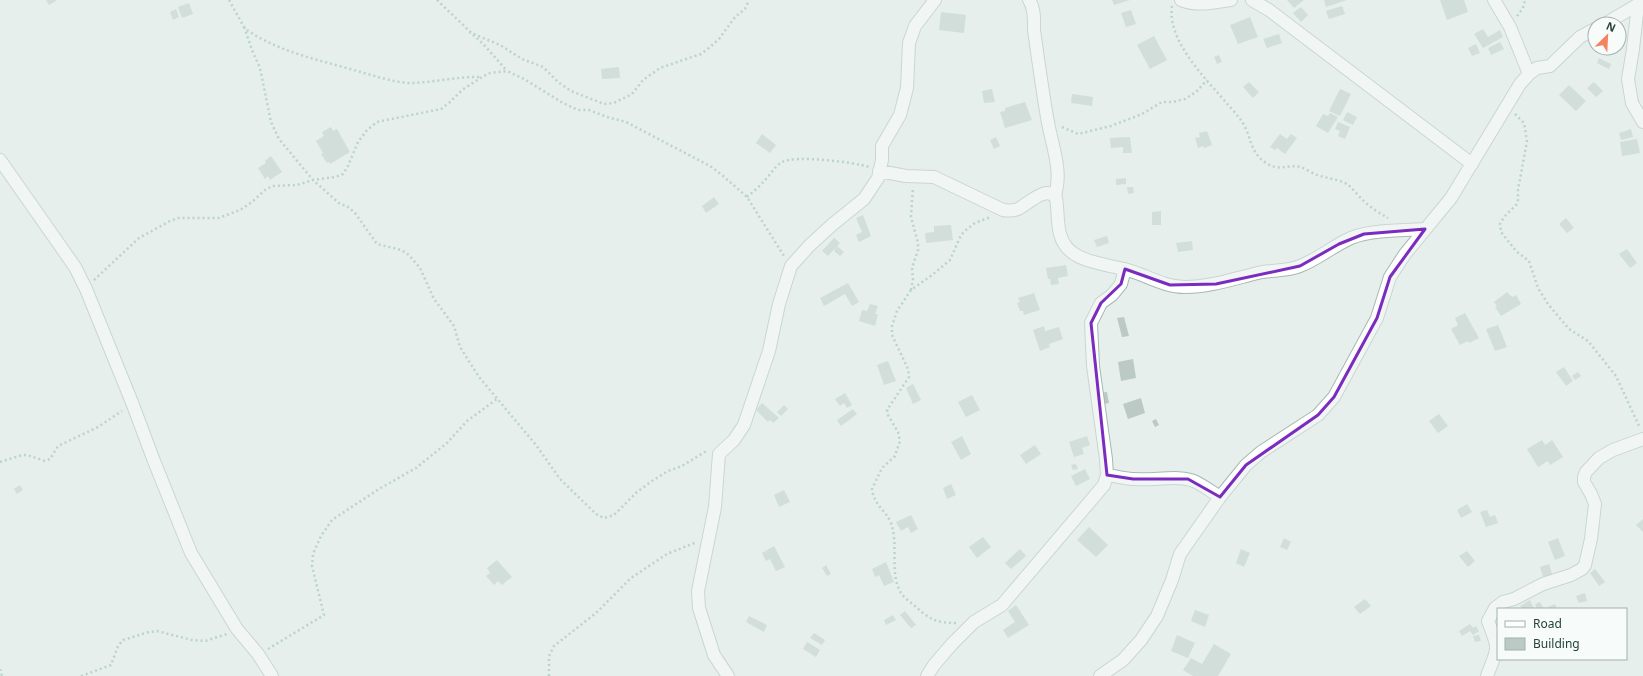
<svg xmlns="http://www.w3.org/2000/svg" width="1643" height="676" font-family="'Noto Sans',sans-serif">
	<style>
		.building { fill: #bbcac4 }
		.lines { fill: none; stroke-linecap: round; stroke-linejoin: round }
		.street-casing { stroke: #a8b8b2; stroke-width: 14 }
		.path { stroke: #86b3a5; stroke-width: 2.5; stroke-dasharray: 2 3; stroke-linecap: butt }
		.street { stroke: #fff; stroke-width: 12 }
		.marked { fill: none; stroke: #7b2cbf; stroke-width: 3; stroke-linejoin: round }
	</style>
	<rect width="100%" height="100%" fill="#e6efeb"/>
	<path class="building" d="M 46,0 L 57,0 L 49,5 Z
		M 1112,0 L 1130,0 L 1114,5 Z
		M 1287,0 L 1304,0 L 1294,8 Z
		M 1324,0 L 1347,0 L 1326,7 Z
		M 1440,0 L 1464,0 L 1468,12 L 1447,20 Z
		M 189,3 L 193,14 L 182,18 L 178,7 Z
		M 1342,6 L 1345,14 L 1329,19 L 1326,11 Z
		M 1301,7 L 1308,15 L 1301,22 L 1293,13 Z
		M 176,9 L 179,17 L 173,20 L 170,12 Z
		M 1131,10 L 1136,24 L 1126,27 L 1121,13 Z
		M 941,12 L 966,15 L 964,33 L 939,30 Z
		M 1250,17 L 1258,37 L 1238,44 L 1230,25 Z
		M 1483,29 L 1488,37 L 1500,30 L 1503,37 L 1483,48 L 1474,34 Z
		M 1279,34 L 1282,43 L 1267,48 L 1263,39 Z
		M 1154,36 L 1167,60 L 1150,69 L 1137,45 Z
		M 1500,42 L 1504,49 L 1491,55 L 1488,48 Z
		M 1476,44 L 1480,53 L 1472,56 L 1468,48 Z
		M 1219,55 L 1222,62 L 1217,64 L 1214,57 Z
		M 1599,58 L 1611,64 L 1609,69 L 1597,63 Z
		M 619,67 L 620,78 L 602,79 L 601,69 Z
		M 1249,82 L 1259,92 L 1253,98 L 1243,87 Z
		M 1594,82 L 1603,91 L 1596,97 L 1587,88 Z
		M 1569,85 L 1586,101 L 1576,111 L 1559,95 Z
		M 992,89 L 995,102 L 984,103 L 982,91 Z
		M 1340,89 L 1351,94 L 1340,116 L 1329,111 Z
		M 1072,94 L 1093,97 L 1092,106 L 1071,103 Z
		M 1025,102 L 1032,120 L 1005,128 L 1000,112 L 1005,111 L 1005,108 Z
		M 1347,112 L 1357,117 L 1353,125 L 1343,120 Z
		M 1330,113 L 1338,117 L 1328,133 L 1316,126 L 1323,114 L 1328,116 Z
		M 1338,122 L 1350,127 L 1345,139 L 1338,136 L 1340,131 L 1335,129 Z
		M 331,127 L 333,131 L 337,129 L 350,152 L 330,164 L 329,162 L 327,163 L 321,154 L 323,153 L 316,141 L 324,136 L 322,132 Z
		M 1631,129 L 1633,137 L 1621,140 L 1619,133 Z
		M 1207,131 L 1212,145 L 1204,148 L 1203,146 L 1198,148 L 1195,138 L 1200,137 L 1199,133 Z
		M 762,134 L 776,145 L 770,153 L 756,143 Z
		M 1280,134 L 1287,139 L 1291,134 L 1297,138 L 1285,154 L 1277,148 L 1275,150 L 1270,147 Z
		M 996,137 L 1000,146 L 994,149 L 990,140 Z
		M 1130,137 L 1132,153 L 1123,153 L 1123,147 L 1111,148 L 1110,138 Z
		M 1637,139 L 1640,153 L 1622,156 L 1620,142 Z
		M 271,156 L 282,172 L 270,180 L 268,176 L 265,179 L 258,168 L 266,163 L 265,161 Z
		M 1126,178 L 1126,184 L 1116,185 L 1116,179 Z
		M 1127,187 L 1133,187 L 1134,193 L 1128,194 Z
		M 714,197 L 719,204 L 706,213 L 702,206 Z
		M 1161,211 L 1161,225 L 1152,225 L 1152,212 Z
		M 863,215 L 871,236 L 859,242 L 856,235 L 862,232 L 856,218 Z
		M 1566,218 L 1574,228 L 1567,233 L 1559,224 Z
		M 951,225 L 953,240 L 926,243 L 925,233 L 934,232 L 934,226 Z
		M 1107,236 L 1109,243 L 1097,247 L 1094,240 Z
		M 834,238 L 840,243 L 828,256 L 822,251 Z
		M 1192,241 L 1193,250 L 1178,252 L 1176,243 Z
		M 837,246 L 844,252 L 840,256 L 834,251 Z
		M 1627,249 L 1637,263 L 1630,268 L 1619,254 Z
		M 1066,265 L 1068,276 L 1058,278 L 1059,284 L 1051,285 L 1050,279 L 1048,279 L 1046,268 Z
		M 848,283 L 859,302 L 852,306 L 845,294 L 824,306 L 820,298 Z
		M 1507,292 L 1512,297 L 1516,295 L 1521,304 L 1501,316 L 1495,307 L 1497,306 L 1494,302 Z
		M 1034,293 L 1040,310 L 1024,315 L 1023,311 L 1020,311 L 1017,303 L 1020,302 L 1018,298 Z
		M 870,304 L 878,306 L 875,314 L 878,314 L 875,326 L 859,321 L 862,310 L 867,311 Z
		M 1465,313 L 1479,338 L 1469,343 L 1468,341 L 1460,345 L 1451,329 L 1458,325 L 1455,318 Z
		M 1124,317 L 1129,336 L 1122,337 L 1117,318 Z
		M 1498,325 L 1507,347 L 1495,351 L 1486,329 Z
		M 1044,326 L 1045,331 L 1059,327 L 1063,339 L 1049,344 L 1050,347 L 1040,351 L 1033,330 Z
		M 1133,359 L 1136,378 L 1121,381 L 1118,362 Z
		M 888,361 L 896,381 L 884,385 L 877,365 Z
		M 1564,367 L 1573,381 L 1566,386 L 1556,372 Z
		M 1578,372 L 1581,376 L 1575,380 L 1572,376 Z
		M 913,384 L 921,400 L 913,404 L 906,388 Z
		M 1107,392 L 1109,403 L 1099,405 L 1097,393 Z
		M 845,393 L 852,405 L 847,408 L 844,403 L 840,406 L 835,399 Z
		M 972,395 L 980,410 L 966,417 L 958,402 Z
		M 1141,398 L 1145,413 L 1128,419 L 1123,404 Z
		M 762,403 L 779,418 L 773,423 L 770,420 L 768,422 L 756,410 Z
		M 784,405 L 788,409 L 781,416 L 777,412 Z
		M 853,409 L 857,414 L 841,426 L 837,420 Z
		M 1439,414 L 1448,426 L 1438,433 L 1429,421 Z
		M 1156,419 L 1159,425 L 1155,427 L 1152,421 Z
		M 962,436 L 971,454 L 961,460 L 951,442 Z
		M 1087,436 L 1090,445 L 1082,448 L 1084,454 L 1074,457 L 1069,442 Z
		M 1542,440 L 1545,445 L 1552,440 L 1563,457 L 1550,465 L 1548,461 L 1538,467 L 1527,449 Z
		M 1035,445 L 1041,454 L 1026,464 L 1020,455 Z
		M 1076,464 L 1078,469 L 1073,470 L 1071,465 Z
		M 1085,469 L 1090,479 L 1076,486 L 1071,476 Z
		M 951,484 L 956,495 L 947,499 L 943,488 Z
		M 20,485 L 23,490 L 17,494 L 14,489 Z
		M 784,490 L 790,502 L 779,507 L 774,495 Z
		M 1467,504 L 1472,512 L 1461,518 L 1457,510 Z
		M 1487,510 L 1490,517 L 1495,515 L 1498,523 L 1486,527 L 1480,512 Z
		M 911,515 L 918,529 L 911,533 L 908,527 L 901,531 L 896,522 Z
		M 1643,519 L 1643,532 L 1636,525 Z
		M 1089,527 L 1108,545 L 1096,557 L 1077,540 Z
		M 983,537 L 991,547 L 977,558 L 969,547 Z
		M 1284,538 L 1291,542 L 1287,550 L 1280,547 Z
		M 1558,538 L 1565,556 L 1555,560 L 1548,542 Z
		M 774,546 L 785,567 L 776,571 L 770,559 L 766,561 L 762,553 Z
		M 1020,549 L 1026,556 L 1011,569 L 1005,563 Z
		M 1241,549 L 1250,553 L 1244,567 L 1236,563 Z
		M 1467,551 L 1475,561 L 1468,567 L 1459,556 Z
		M 497,560 L 512,577 L 502,585 L 498,581 L 494,585 L 486,576 L 490,573 L 487,568 Z
		M 886,562 L 894,582 L 884,586 L 879,575 L 875,577 L 872,569 Z
		M 1549,564 L 1553,577 L 1544,580 L 1540,567 Z
		M 826,565 L 831,574 L 827,576 L 822,568 Z
		M 1595,569 L 1605,582 L 1599,586 L 1590,573 Z
		M 1585,593 L 1587,601 L 1579,603 L 1576,596 Z
		M 1365,599 L 1371,606 L 1360,614 L 1354,607 Z
		M 1530,600 L 1534,609 L 1520,609 L 1522,608 L 1520,606 Z
		M 1540,602 L 1544,609 L 1555,604 L 1557,609 L 1537,609 L 1535,604 Z
		M 1016,605 L 1029,625 L 1008,638 L 1003,630 L 1015,622 L 1008,611 Z
		M 1195,610 L 1209,615 L 1205,627 L 1191,621 Z
		M 905,611 L 916,625 L 911,628 L 900,615 Z
		M 893,615 L 896,620 L 886,625 L 884,620 Z
		M 749,616 L 767,625 L 764,632 L 746,622 Z
		M 1470,624 L 1473,628 L 1476,626 L 1479,631 L 1473,635 L 1470,631 L 1462,636 L 1459,631 Z
		M 814,633 L 825,640 L 822,645 L 810,638 Z
		M 1177,635 L 1195,643 L 1188,658 L 1171,651 Z
		M 1479,635 L 1481,641 L 1475,642 L 1473,636 Z
		M 807,642 L 820,650 L 816,657 L 803,649 Z
		M 1214,644 L 1231,654 L 1218,676 L 1193,676 L 1183,670 L 1191,658 L 1202,664 Z"/>
	<g class="lines">
		<defs>
			<path id="street" d="M 1029,0 C 1035,8 1034,20 1034,30 C 1038,59 1042,88 1047,117 C 1051,143 1063,170 1055,195
				M 1181,0 C 1197,7 1215,2 1231,0
				M 1252,0 L 1269,10 L 1472,164
				M 1494,0 L 1510,27 L 1529,74
				M 1638,4 L 1633,49 L 1628,79 L 1632,103 L 1643,122
				M 1605,24 L 1642,2
				M 0,160 L 75,267 L 86,289 L 133,405 L 154,461 L 191,553 L 237,629 L 258,654 L 272,676
				M 879,171 L 906,176 L 934,177 L 1003,210 C 1009,211 1013,211 1018,209 C 1028,204 1047,184 1056,198 C 1058,209 1057,223 1060,234 C 1067,262 1101,263 1124,269 C 1145,274 1163,287 1185,287 C 1211,287 1236,278 1262,272 C 1275,270 1288,271 1300,266 C 1318,259 1333,246 1351,238 C 1369,230 1404,230 1425,229
				M 1107,475 C 1116,476 1126,479 1135,479 C 1153,481 1181,474 1196,482 C 1204,486 1212,492 1220,497
				M 728,676 L 714,655 L 699,608 L 698,591 L 715,507 L 719,454 L 734,440 L 744,425 L 769,351 L 779,304 L 791,266 L 810,245 L 833,224 L 864,199 L 878,178 L 882,160 L 882,146 L 900,115 L 907,88 L 909,43 L 915,26 L 935,0
				M 927,676 L 934,665 L 952,644 L 974,622 L 1002,605 L 1104,485 L 1107,475 L 1106,459 L 1093,366 L 1091,323 L 1101,303 L 1112,295 L 1121,284 L 1125,269
				M 1100,676 L 1123,660 L 1141,640 L 1157,616 L 1172,580 L 1180,554 L 1220,497 L 1246,465 L 1261,452 L 1318,415 L 1334,397 L 1377,318 L 1390,277 L 1405,254 L 1451,198 L 1520,84 L 1529,74 L 1537,68 L 1550,66 L 1580,37 L 1595,29
				M 1487,676 C 1498,646 1500,652 1488,621 L 1495,608 L 1503,602 L 1514,599 L 1543,584 L 1571,575 L 1582,569 L 1585,565 L 1591,539 L 1595,504 L 1591,494 L 1584,482 L 1584,477 L 1586,472 L 1599,458 L 1613,450 L 1643,439"/>
		</defs>
		<use href="#street" class="street-casing"/>
		<path class="path" d="M 229,0 L 244,27 L 247,30 C 282,54 325,61 364,73 C 379,77 393,82 409,83 C 433,83 457,76 482,77
			M 437,0 L 485,46 L 507,71
			M 1172,6 C 1166,46 1218,90 1240,119 C 1252,134 1248,151 1266,163 C 1280,172 1287,164 1301,167 C 1306,169 1312,173 1317,175 C 1326,178 1335,179 1343,182 C 1352,186 1355,193 1361,198 C 1368,206 1379,213 1388,218
			M 1517,16 L 1523,8 L 1525,0
			M 244,27 L 252,50 L 260,68 L 271,122 L 279,139 L 313,180 L 340,204 L 347,206 L 355,213 L 377,244 L 401,250 L 409,255 L 414,261 L 420,268 L 434,299 L 454,326 L 460,347 L 479,377 L 536,445 L 560,479 L 596,514 L 604,518 L 614,515 L 637,492 L 652,481 L 668,471 L 682,466 L 708,450
			M 469,32 L 500,45 L 522,59 L 543,67 L 558,82 L 571,91 L 604,104 L 614,103 L 632,94 L 643,80 L 660,68 L 701,54 L 710,47 L 719,39 L 735,17 L 745,9 L 749,0
			M 1515,114 L 1524,123 L 1527,141 L 1518,190 L 1518,200 L 1516,205 L 1504,217 L 1500,224 L 1501,232 L 1516,251 L 1529,261 L 1538,288 L 1548,304 L 1569,329 L 1588,341 L 1616,376 L 1640,428
			M 1062,127 L 1078,134 L 1111,126 L 1142,114 L 1162,102 L 1173,102 L 1185,99 L 1196,92 L 1207,80
			M 747,197 C 753,192 760,186 765,180 C 771,174 775,166 782,162 C 795,155 854,162 869,167
			M 94,280 L 139,238 L 170,221 L 178,218 L 219,218 L 240,210 L 252,202 L 265,190 L 272,186 L 297,185 L 313,180 L 335,177 L 343,174 L 348,166 L 358,142 L 367,130 L 377,122 L 441,109 L 449,103 L 462,90 L 482,77 L 490,73 L 507,71 L 524,79 L 563,103 L 578,110 L 589,110 L 607,117 L 626,122 L 710,166 L 722,175 L 747,197 L 784,256
			M 911,290 L 913,279 L 912,268 L 918,250 L 918,243 L 911,217 L 913,187
			M 0,462 L 22,455 L 27,455 L 45,461 L 50,459 L 58,446 L 98,427 L 122,411
			M 956,623 C 937,623 931,620 917,608 C 912,603 905,599 901,593 C 889,573 899,545 891,523 C 886,510 874,506 872,489 L 882,468 L 895,456 L 900,441 L 898,432 L 888,415 L 887,410 L 909,377 L 908,369 L 892,335 L 892,326 L 897,311 L 911,290 L 932,275 L 950,260 L 961,235 L 966,230 L 975,223 L 991,217
			M 268,649 L 324,615 L 312,566 L 313,554 L 321,536 L 332,520 L 379,489 L 416,468 L 447,443 L 467,421 L 497,399
			M 0,669 L 2,676
			M 81,676 L 111,665 L 118,646 L 123,640 L 149,632 L 157,631 L 192,640 L 205,641 L 227,634
			M 549,676 L 549,656 L 554,646 L 596,613 L 631,578 L 667,554 L 697,542"/>
		<use href="#street" class="street"/>
	</g>
	<path d="M0 0H1643V676H0ZM 1425,229 L 1390,277 L 1377,318 L 1334,397 L 1318,415 L 1246,465 L 1220,497 L 1188,479 L 1133,479 L 1107,475 L 1091,323 L 1101,303 L 1121,284 L 1125,269 L 1170,285 L 1216,284 L 1300,266 L 1339,244 L 1364,234 Z" fill="#e6efeb" fill-opacity=".55" fill-rule="evenodd"/>
	<path class="marked" d="M 1425,229 L 1390,277 L 1377,318 L 1334,397 L 1318,415 L 1246,465 L 1220,497 L 1188,479 L 1133,479 L 1107,475 L 1091,323 L 1101,303 L 1121,284 L 1125,269 L 1170,285 L 1216,284 L 1300,266 L 1339,244 L 1364,234 Z"/>
	<rect x="1497" y="608" width="130" height="52" fill="#f7fbf9" stroke="#a3b1ad"/>
	<rect x="1505" y="621" width="20" height="6" fill="#ffffff" stroke="#a3b1ad"/>
	<text x="1533" y="628" font-size="12" fill="#24423a">Road</text>
	<rect x="1505" y="638" width="20" height="12" fill="#bbcac4" stroke="#a3b1ad"/>
	<text x="1533" y="648" font-size="12" fill="#24423a">Building</text>
	<g transform="translate(1607 36) rotate(24)"><circle r="19" fill="#f7fbf9" stroke="#a3b1ad"/>
	<path d="M0-3L7 15L0 10L-7 15Z" fill="#f4845f"/>
	<text y="-6" font-size="11" font-weight="bold" text-anchor="middle" fill="#24423a">N</text>
	</g>
</svg>
